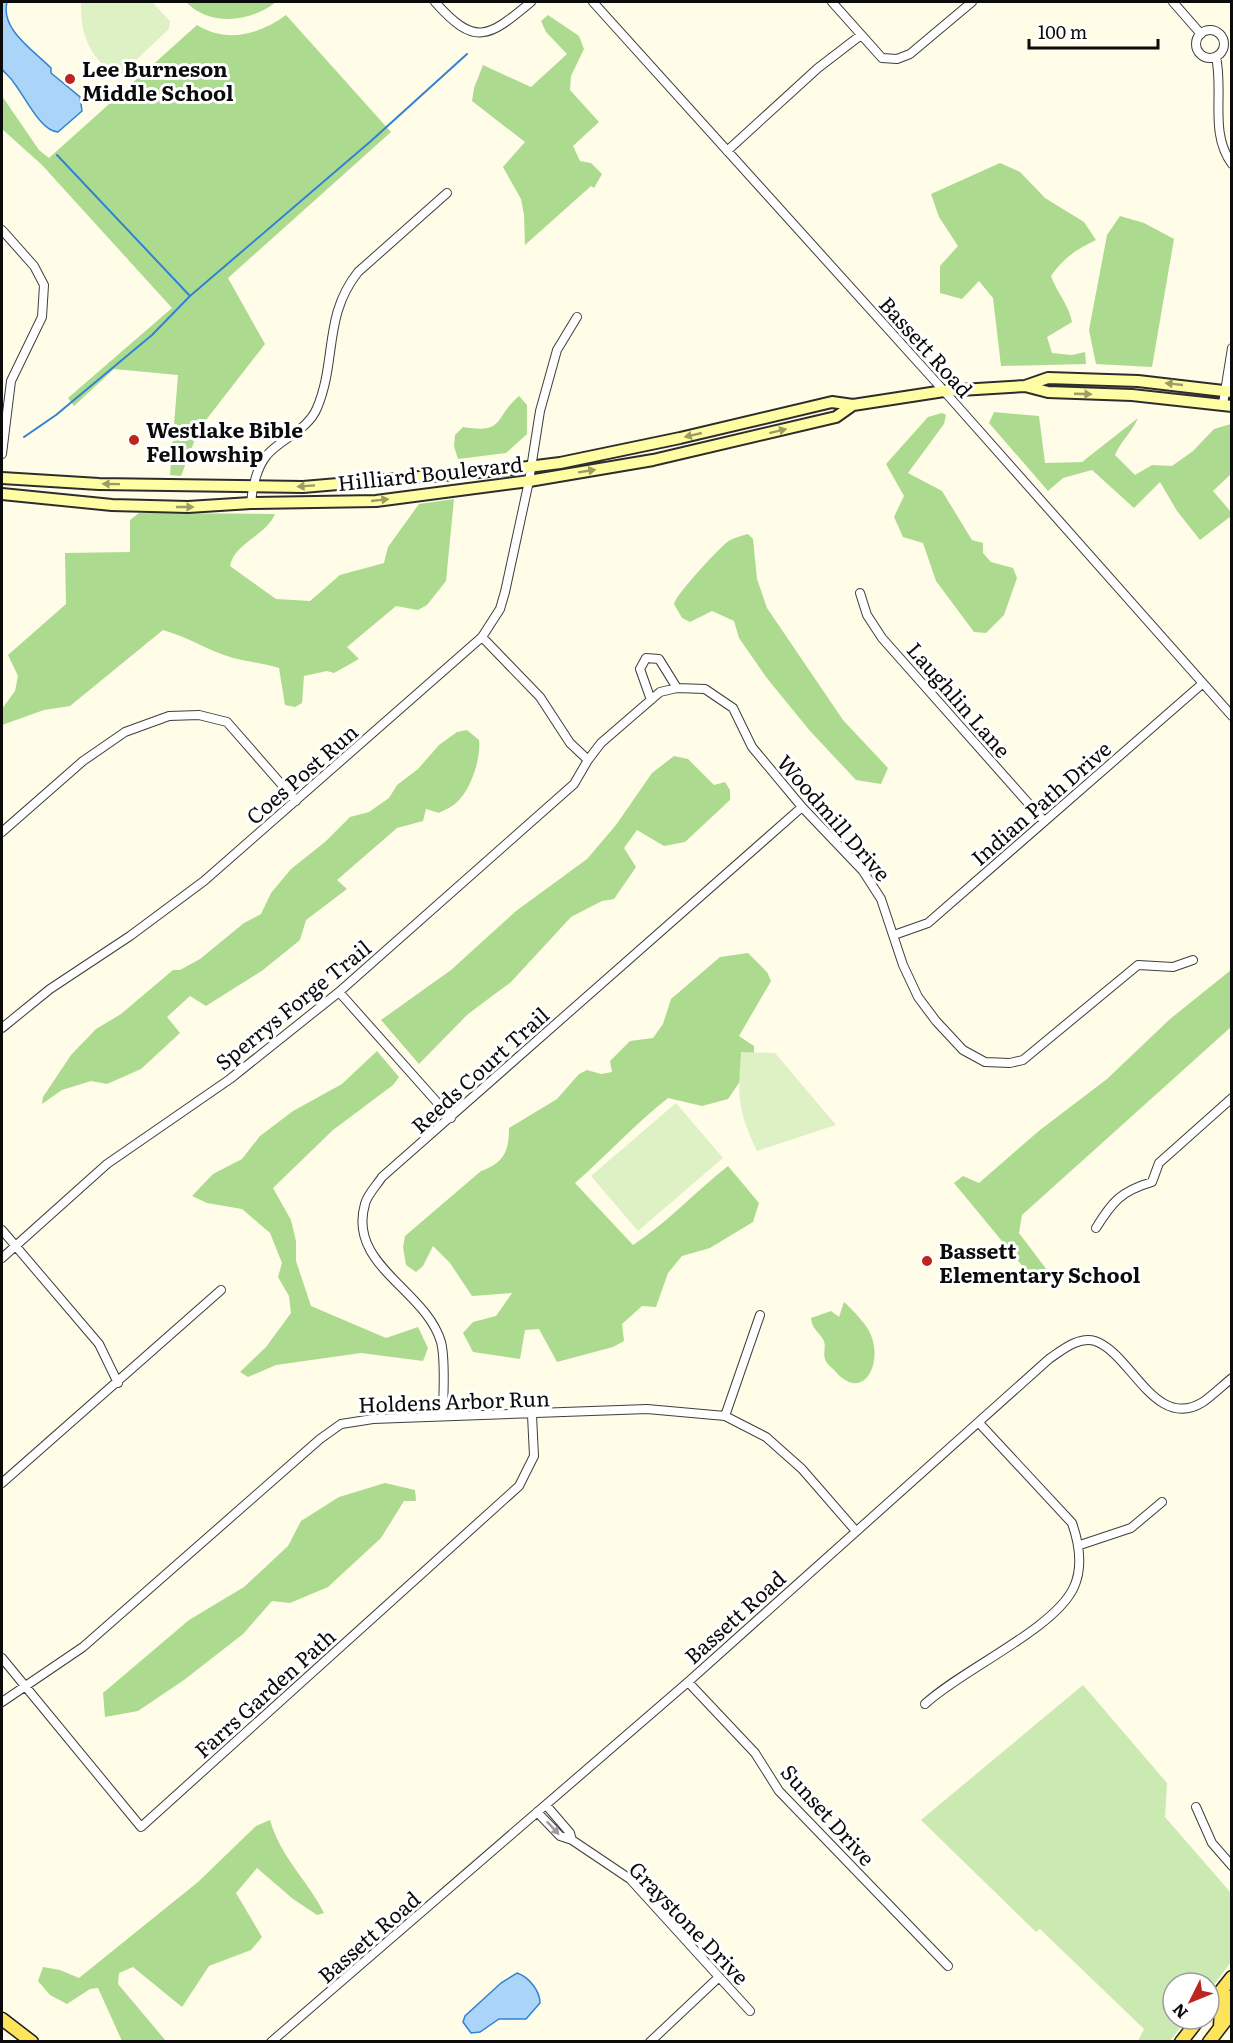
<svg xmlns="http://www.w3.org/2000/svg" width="1233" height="2043" font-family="Literata,serif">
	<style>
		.green { fill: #caeab2 }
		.forest { fill: #acdb90 }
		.pitch { fill: #ddf1c4 }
		.water { fill: #abd5f8; stroke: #3083d1; stroke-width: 1.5 }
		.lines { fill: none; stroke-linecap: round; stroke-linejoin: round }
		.stream { stroke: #3083d1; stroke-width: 2 }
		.minor-casing { stroke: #3e3e3e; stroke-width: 10 }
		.secondary-casing { stroke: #2d2d2d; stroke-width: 14 }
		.primary-casing { stroke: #1c1c1c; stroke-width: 15 }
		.minor { stroke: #fff; stroke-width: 8 }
		.secondary { stroke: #fffda3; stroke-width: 10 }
		.primary { stroke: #fde45a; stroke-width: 12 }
		.oneway { fill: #9d9c66 }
		.oneway2 { fill: #9d9d9d }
		.poi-dot { fill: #be251f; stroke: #fff; stroke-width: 2 }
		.labels { text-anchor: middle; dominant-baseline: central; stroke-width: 6; stroke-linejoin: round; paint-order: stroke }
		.poi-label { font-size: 21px; font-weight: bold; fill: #0b0b0b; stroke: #fff; text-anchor: start }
		.street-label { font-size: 21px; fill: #0b0b0b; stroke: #fff }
	</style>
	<rect width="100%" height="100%" fill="#fffce8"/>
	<path class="green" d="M 1083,1685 L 1167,1783 L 1165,1817 L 1231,1893 L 1231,1962 L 1209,1991 L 1209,1983 L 1173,1983 L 1173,2019 L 1187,2019 L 1170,2041 L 1138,2041 L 1144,2029 L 1040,1929 L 1036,1932 L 921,1820 Z"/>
	<path class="forest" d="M 186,2 L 276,2 C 251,22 210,27 186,2 Z
		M 286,15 L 391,132 L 228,278 L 265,344 L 199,429 L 181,476 L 170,475 L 178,375 L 114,369 L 74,406 L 68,398 L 172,308 L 42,165 L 2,129 L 2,96 L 39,150 L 49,158 L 197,25 C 227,44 260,34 286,15 Z
		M 548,15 L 579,36 L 584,49 L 571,76 L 570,90 L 599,122 L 573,146 L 580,161 L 591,163 L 602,174 L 594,188 L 591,186 L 525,245 L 524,215 L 521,199 L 503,167 L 525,142 L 472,101 L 474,88 L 483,65 L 531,87 L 567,54 L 546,32 L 541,21 Z
		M 1000,163 L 1020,172 L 1045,198 L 1084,222 L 1096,240 C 1077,249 1063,258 1051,276 C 1057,293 1069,305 1072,322 L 1047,337 L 1052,353 L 1072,355 L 1085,352 L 1086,364 L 1001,366 L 993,298 L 979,281 L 962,299 L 940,293 L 940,266 L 958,246 L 939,217 L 931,194 Z
		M 1120,216 L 1144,223 L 1174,239 L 1152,367 L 1096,364 L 1089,330 L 1107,235 Z
		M 519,396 L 527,405 L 527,434 L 506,453 L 458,459 L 454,446 L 455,435 L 463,427 C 506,434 493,418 519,396 Z
		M 994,412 L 1039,416 L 1045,463 L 1082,462 L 1138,418 C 1132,432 1121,441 1115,455 L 1135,475 L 1152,465 L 1172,466 L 1193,451 L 1214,429 L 1231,424 L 1231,474 L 1213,491 L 1231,512 L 1231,516 L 1200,540 L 1177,511 L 1160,482 L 1134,508 L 1092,470 L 1063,478 L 1048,491 L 989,423 Z
		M 942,413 L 946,415 L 944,424 L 908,473 L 942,491 L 972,540 L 983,543 L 983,553 L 991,562 L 1013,568 L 1017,578 L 1004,615 L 986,633 L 974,632 L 936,581 L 923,543 L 903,537 L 894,517 L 904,496 L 886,464 L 928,417 Z
		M 454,499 L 446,581 L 427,605 L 418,610 L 396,606 L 347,647 L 359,659 L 334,673 L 327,671 L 304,676 L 302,703 L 295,707 L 285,705 L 279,668 C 264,663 248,662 233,658 C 209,651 188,637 163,630 L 70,706 L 44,710 L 2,725 L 2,709 L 15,691 L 18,676 L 8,655 L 66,604 L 65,553 L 130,552 L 130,520 L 139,513 L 275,514 C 266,536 234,543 230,566 L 276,599 L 310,601 L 340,575 L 384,563 L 388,547 L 419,504 Z
		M 748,534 L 753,539 L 757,579 L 767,608 L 843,720 L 888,768 L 881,784 L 856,780 L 810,731 L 766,677 L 739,638 L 734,621 L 712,611 L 690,622 L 682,618 L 674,604 C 676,594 716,552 726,543 C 732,538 741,536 748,534 Z
		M 467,730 L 479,740 C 481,759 471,790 456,803 C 452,807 444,810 439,813 L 426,809 L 423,821 L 397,828 L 337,880 L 347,889 L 306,920 L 300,940 L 263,970 L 206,1006 L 190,996 L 167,1017 L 180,1033 L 141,1069 L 107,1084 L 91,1081 L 62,1090 L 42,1104 L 43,1097 L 71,1055 L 96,1029 L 121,1014 L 173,970 L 180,970 L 200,959 L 244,923 L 261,914 L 271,893 L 291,869 L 325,842 L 350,817 L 369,812 L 389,798 L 397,785 L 418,769 L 439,745 L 457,732 Z
		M 674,756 L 688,759 L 714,785 L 725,782 L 730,790 L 730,800 L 685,842 L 664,846 L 637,830 L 624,848 L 636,867 L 614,899 L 602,901 L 571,917 L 511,982 L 468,1014 L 419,1064 L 381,1020 L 451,970 L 516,911 L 587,859 L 616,825 L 652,773 Z
		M 748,953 L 767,972 L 771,981 L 739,1036 L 754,1046 L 754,1061 L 728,1099 L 702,1106 L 668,1098 C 635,1124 607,1155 575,1183 L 633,1245 C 667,1223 695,1192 728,1166 L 759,1203 L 753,1222 L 710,1248 L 682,1256 L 668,1273 L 656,1307 L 642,1306 L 622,1324 L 624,1341 L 613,1347 L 557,1362 L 539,1329 L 525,1330 L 520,1359 L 473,1352 L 463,1333 L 473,1322 L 496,1316 L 512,1293 L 472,1296 L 450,1263 L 433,1246 L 423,1266 L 416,1272 L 406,1265 L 403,1247 L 405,1236 L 481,1171 C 504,1163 509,1151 509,1128 L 557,1099 L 579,1074 L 587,1070 L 601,1074 L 612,1072 L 610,1061 L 630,1041 L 653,1038 L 663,1024 L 671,999 L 720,957 Z
		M 1231,970 L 1231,1027 L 1022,1215 L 1019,1233 L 1047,1270 L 1034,1280 L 954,1183 L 963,1176 L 979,1183 L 1040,1130 L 1107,1079 L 1170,1019 Z
		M 377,1051 L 399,1077 L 393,1085 L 333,1130 L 273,1188 L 291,1220 L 296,1241 L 296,1261 L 311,1306 L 386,1338 L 418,1327 L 428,1348 L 423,1361 L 361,1353 L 276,1365 L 248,1377 L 240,1372 L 266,1347 L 291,1313 L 289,1296 L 278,1277 L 282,1263 L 270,1233 L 242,1209 L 207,1203 L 192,1196 L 213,1174 L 242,1159 L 260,1136 L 293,1111 L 342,1084 Z
		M 844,1302 C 850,1307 864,1322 868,1329 C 886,1360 864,1406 834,1370 C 831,1367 826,1363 825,1359 C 823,1354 826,1346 824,1341 C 819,1331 812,1330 811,1318 L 831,1311 L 839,1317 Z
		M 385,1483 L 415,1490 L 416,1501 L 404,1501 L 381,1538 L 328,1587 L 290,1603 L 272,1601 L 243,1634 L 184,1680 L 138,1711 L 105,1717 L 103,1693 L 189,1620 L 244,1587 L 288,1546 L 301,1521 L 339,1497 Z
		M 270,1820 C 281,1858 306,1878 324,1913 L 317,1915 L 293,1899 L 257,1868 L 236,1893 L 262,1937 L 251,1950 L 209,1966 L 182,2007 L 133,1967 L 119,1973 L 118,1984 L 166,2041 L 122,2041 L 98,1988 L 90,1989 L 67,2004 L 50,1995 L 38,1981 L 43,1967 L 60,1970 L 79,1978 L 198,1882 L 256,1826 Z"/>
	<path class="pitch" d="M 81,2 L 152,2 L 170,21 L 169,29 L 118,77 C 90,58 80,35 81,2 Z
		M 741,1052 L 775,1053 L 836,1125 L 757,1151 C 737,1109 738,1098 741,1052 Z
		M 676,1103 L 723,1158 L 638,1231 L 591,1176 Z"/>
	<path class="water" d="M 2,2 L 7,2 C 0,29 33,50 51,68 L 51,73 L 80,97 L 82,111 L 58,132 C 41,132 24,95 14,83 C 11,77 6,75 2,69 Z
		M 517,1973 C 529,1977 540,1991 540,2003 L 526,2019 L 499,2019 L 480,2032 L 471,2033 L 463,2022 L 465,2016 L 501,1983 Z"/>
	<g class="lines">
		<path class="stream" d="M 57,155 L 190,296
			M 24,437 L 56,415 L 152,335 L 190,296 L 371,141 L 467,54"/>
		<defs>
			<path id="minor" d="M 435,2 C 475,47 488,38 531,2
				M 593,2 L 944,391 L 1232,716
				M 832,2 L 882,58 L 897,59 L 910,54 L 972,2
				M 1173,2 L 1201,34
				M1196 44a14 14 0 1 1 28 0a14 14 0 1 1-28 0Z
				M 1216,57 C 1224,93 1209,133 1232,164
				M 727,151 L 818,68 L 861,35
				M 2,230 L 34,266 L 44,285 L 42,317 L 11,381 L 2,454
				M 1223,404 L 1232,348
				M 251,503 C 252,488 257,467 267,455 C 282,438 308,430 317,408 C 337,361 323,316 358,272 L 447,193
				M 860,593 L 867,615 L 882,638 L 1044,821
				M 482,637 L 540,697 L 570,743 L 588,760
				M 651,700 L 640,669 L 646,658 L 659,659 L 677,688
				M 2,832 L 83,761 L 125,732 L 169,716 L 199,715 L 227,722 L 296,801
				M 894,935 L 928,923 L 1202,684
				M 339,992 L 451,1118
				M 2,1028 L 50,989 L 130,936 L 204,881 L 482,637 L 500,609 L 505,592 L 529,481 L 540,411 L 557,350 L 577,317
				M 1096,1228 C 1112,1202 1121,1191 1152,1182 L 1159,1163 L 1232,1098
				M 2,1230 L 99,1344 L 118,1383
				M 2,1258 L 107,1164 L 230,1079 L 339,992 L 574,784 L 588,760 L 601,743 L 660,692 L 677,688 L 705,689 L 733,708 L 752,747 L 802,807 L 863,871 L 881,899 L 903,965 L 918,997 L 936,1021 L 963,1050 L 985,1062 L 1010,1063 L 1023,1060 L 1138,965 L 1173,967 L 1193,960
				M 443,1416 C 443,1395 446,1361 441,1342 C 426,1290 347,1265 365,1204 C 367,1195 377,1185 382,1177 L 802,807
				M 725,1416 L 760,1315
				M 2,1483 L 221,1290
				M 1080,1545 L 1131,1528 L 1162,1502
				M 2,1658 L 141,1827 L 519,1486 L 534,1456 L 532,1415
				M 688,1682 L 755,1753 L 779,1791 L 948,1966
				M 2,1702 L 83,1647 L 320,1439 L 341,1424 L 373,1419 L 647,1409 L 725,1416 L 766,1437 L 802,1469 L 855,1530
				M 925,1704 C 961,1670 1055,1629 1074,1587 C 1083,1567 1079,1543 1072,1523 L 980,1424
				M 546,1805 L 570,1833 L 572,1840
				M 1196,1807 L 1212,1843 L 1232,1866
				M 537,1812 L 560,1836 L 572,1840 L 630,1879 L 750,2011
				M 271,2042 L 688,1682 L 1049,1359 C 1061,1351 1078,1336 1095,1341 C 1131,1353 1155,1432 1203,1402 C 1213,1395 1222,1386 1232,1378
				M 650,2042 L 719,1977"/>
			<path id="secondary" d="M 1025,386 L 1048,392 L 1132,395 L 1232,406
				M 2,478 L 99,484 L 303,487 L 512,469 L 560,463 L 680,438 L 832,402 L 853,405 L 944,391 L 1025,386 L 1048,378 L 1138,381 L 1232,392
				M 2,494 L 112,505 L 188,507 L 251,503 L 376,501 L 529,481 L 653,460 L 836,417 L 853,405"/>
			<path id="primary" d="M 1209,2006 L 1232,1977
				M 2,2019 L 32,2042
				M 1220,2026 L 1221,2010 L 1232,1996
				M 1181,2042 L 1199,2019
				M 1209,2042 L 1232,2012"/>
		</defs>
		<use href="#minor" class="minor-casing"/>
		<use href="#secondary" class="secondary-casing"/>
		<use href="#primary" class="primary-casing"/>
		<use href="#minor" class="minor"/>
		<use href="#secondary" class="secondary"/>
		<use href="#primary" class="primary"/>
	</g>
	<defs><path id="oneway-solid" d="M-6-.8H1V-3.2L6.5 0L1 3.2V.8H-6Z" transform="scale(1.5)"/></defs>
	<g class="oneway">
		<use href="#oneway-solid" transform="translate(1174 384) rotate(-174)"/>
		<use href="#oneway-solid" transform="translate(1083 394) rotate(2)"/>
		<use href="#oneway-solid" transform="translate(778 431) rotate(-14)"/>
		<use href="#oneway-solid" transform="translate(693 435) rotate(167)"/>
		<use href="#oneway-solid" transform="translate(587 471) rotate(-9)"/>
		<use href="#oneway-solid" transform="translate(111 484) rotate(-179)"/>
		<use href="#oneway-solid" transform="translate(306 486) rotate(176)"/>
		<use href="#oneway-solid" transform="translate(380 500) rotate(-6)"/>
		<use href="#oneway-solid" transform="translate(185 507)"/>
	</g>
	<use class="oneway2" href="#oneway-solid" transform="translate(553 1828) rotate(47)"/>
	<g class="poi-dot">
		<circle cx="70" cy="79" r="6"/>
		<circle cx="134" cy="440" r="6"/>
		<circle cx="927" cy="1261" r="6"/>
	</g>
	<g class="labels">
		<g class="poi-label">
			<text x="82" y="67">Lee Burneson<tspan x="82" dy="24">Middle School</tspan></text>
			<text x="146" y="428">Westlake Bible<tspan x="146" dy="24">Fellowship</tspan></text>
			<text x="939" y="1249">Bassett<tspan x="939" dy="24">Elementary School</tspan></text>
		</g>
		<g class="street-label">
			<text transform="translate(927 346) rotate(48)">Bassett Road</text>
			<text transform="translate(430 472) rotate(-6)">Hilliard Boulevard</text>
			<text transform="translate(960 699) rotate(49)">Laughlin Lane</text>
			<text transform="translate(301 773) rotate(-41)">Coes Post Run</text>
			<text transform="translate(1040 802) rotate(-41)">Indian Path Drive</text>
			<text transform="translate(835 817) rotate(49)">Woodmill Drive</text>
			<text transform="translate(292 1004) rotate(-39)">Sperrys Forge Trail</text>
			<text transform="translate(479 1069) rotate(-42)">Reeds Court Trail</text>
			<text transform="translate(454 1400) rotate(-2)">Holdens Arbor Run</text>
			<text transform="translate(734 1616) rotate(-42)">Bassett Road</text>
			<text transform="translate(264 1692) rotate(-42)">Farrs Garden Path</text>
			<text transform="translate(829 1814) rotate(48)">Sunset Drive</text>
			<text transform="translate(690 1922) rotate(46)">Graystone Drive</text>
			<text transform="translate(368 1936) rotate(-41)">Bassett Road</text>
		</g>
	</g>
	<rect width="1233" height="2043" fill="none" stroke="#0b0b0b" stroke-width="6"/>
	<g transform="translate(1191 2001) rotate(227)"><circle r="28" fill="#ffffff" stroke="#9d9d9d" stroke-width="1.5"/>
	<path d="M0-4.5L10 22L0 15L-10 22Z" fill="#be251f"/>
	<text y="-9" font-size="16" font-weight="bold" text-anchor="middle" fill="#0b0b0b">N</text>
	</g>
	<path d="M1029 39v9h129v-9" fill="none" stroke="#0b0b0b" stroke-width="3"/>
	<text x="1038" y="39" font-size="18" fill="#0b0b0b" stroke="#ffffff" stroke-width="4.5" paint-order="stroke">100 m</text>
</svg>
